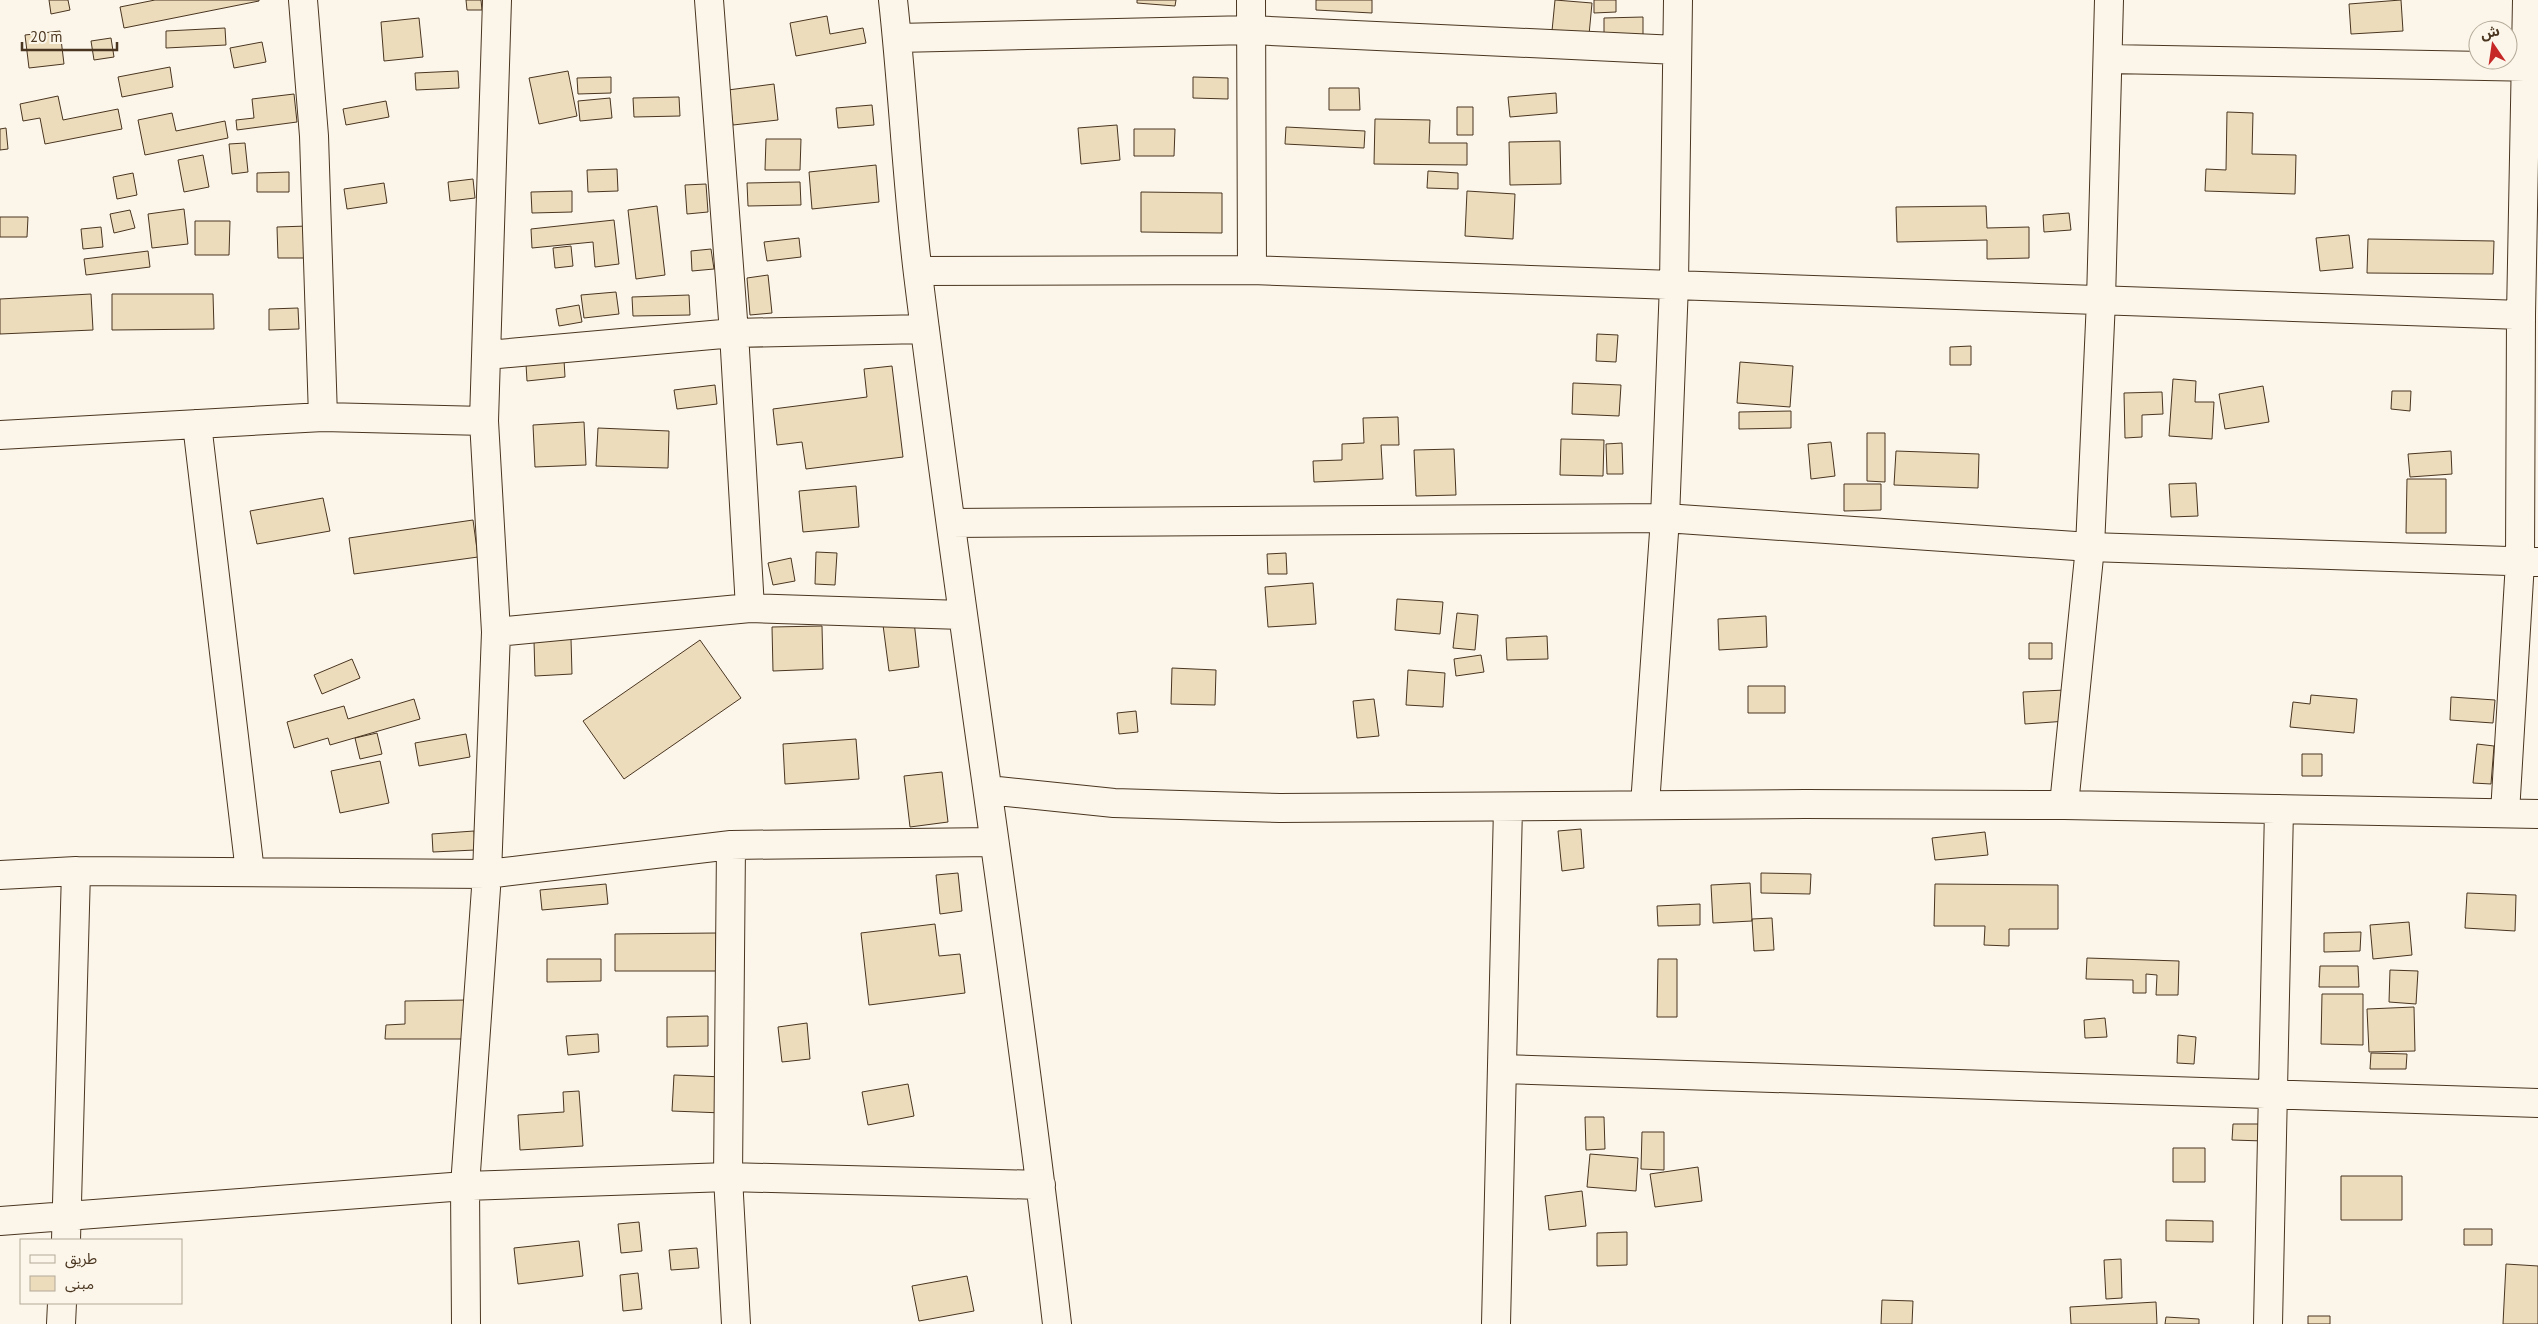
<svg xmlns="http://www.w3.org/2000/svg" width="2538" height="1324" font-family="'PT Sans','Noto Sans Arabic',sans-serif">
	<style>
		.building { fill: #ecdcbc; stroke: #4a3520 }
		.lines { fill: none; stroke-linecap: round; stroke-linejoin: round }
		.street-casing { stroke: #4a3520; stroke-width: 30 }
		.street { stroke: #fbf6e9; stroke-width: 28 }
	</style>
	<rect width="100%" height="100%" fill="#fbf6e9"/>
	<path class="building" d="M 49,0 L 68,0 L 70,10 L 51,14 Z
		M 155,0 L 259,0 L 259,1 L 124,28 L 120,7 Z
		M 466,0 L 481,0 L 482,10 L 467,10 Z
		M 1137,0 L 1176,0 L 1175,6 L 1137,3 Z
		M 1316,0 L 1372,0 L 1372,13 L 1316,10 Z
		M 1555,0 L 1592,3 L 1589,35 L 1552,31 Z
		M 1594,0 L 1616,0 L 1616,12 L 1594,13 Z
		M 2401,0 L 2403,31 L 2351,34 L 2349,4 Z
		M 827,16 L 830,34 L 863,28 L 866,43 L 796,56 L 790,23 Z
		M 1643,17 L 1643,35 L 1604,36 L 1604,18 Z
		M 419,18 L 423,57 L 384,61 L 381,22 Z
		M 225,28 L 226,45 L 166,48 L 166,31 Z
		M 60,31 L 64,64 L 29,68 L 25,35 Z
		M 111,38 L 114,57 L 94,60 L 91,41 Z
		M 262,42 L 266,62 L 234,68 L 230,48 Z
		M 170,67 L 173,87 L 122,97 L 118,77 Z
		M 458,71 L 459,88 L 416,90 L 415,73 Z
		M 568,71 L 577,116 L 539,124 L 529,78 Z
		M 611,77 L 611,93 L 578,94 L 577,78 Z
		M 1193,77 L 1228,78 L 1228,99 L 1193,98 Z
		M 774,84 L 778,120 L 733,125 L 728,90 Z
		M 1329,88 L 1359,88 L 1360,110 L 1329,110 Z
		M 1556,93 L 1557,113 L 1510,117 L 1508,97 Z
		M 294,94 L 297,122 L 237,130 L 236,120 L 254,118 L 252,99 Z
		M 58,96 L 63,120 L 118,109 L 122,129 L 45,144 L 40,118 L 23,121 L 20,104 Z
		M 679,97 L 680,116 L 634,117 L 633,98 Z
		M 610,98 L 612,118 L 580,121 L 578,101 Z
		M 386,101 L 389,117 L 346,125 L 343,109 Z
		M 872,105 L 874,125 L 838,128 L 836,108 Z
		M 1457,107 L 1473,107 L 1473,135 L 1457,135 Z
		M 2227,112 L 2253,113 L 2252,154 L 2296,155 L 2295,194 L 2205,191 L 2206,169 L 2226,170 Z
		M 172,113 L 176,131 L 225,121 L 228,138 L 145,155 L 138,120 Z
		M 1375,119 L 1430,120 L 1429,143 L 1467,143 L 1467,165 L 1374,164 Z
		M 1117,125 L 1120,160 L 1081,164 L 1078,128 Z
		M 1286,127 L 1365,131 L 1364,148 L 1285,144 Z
		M 6,128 L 8,149 L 0,150 L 0,129 Z
		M 1134,129 L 1175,129 L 1174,156 L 1134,156 Z
		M 766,139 L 801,139 L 800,170 L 765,170 Z
		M 1560,141 L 1561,184 L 1510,185 L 1509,142 Z
		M 245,143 L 248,172 L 232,174 L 229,144 Z
		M 203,155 L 209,187 L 184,192 L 178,160 Z
		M 876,165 L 879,202 L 812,209 L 809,172 Z
		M 617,169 L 618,191 L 588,192 L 587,170 Z
		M 1428,171 L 1458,173 L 1458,189 L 1427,188 Z
		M 289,172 L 289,192 L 257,192 L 257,173 Z
		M 133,173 L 137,195 L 117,199 L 113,177 Z
		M 473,179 L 475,198 L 450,201 L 448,182 Z
		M 800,182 L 801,205 L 748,206 L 747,183 Z
		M 384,183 L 387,203 L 347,209 L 344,189 Z
		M 706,184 L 708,212 L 687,214 L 685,185 Z
		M 572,191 L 572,212 L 532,213 L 531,192 Z
		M 1467,191 L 1515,194 L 1513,239 L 1465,236 Z
		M 1141,192 L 1222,193 L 1222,233 L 1141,232 Z
		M 657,206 L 665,275 L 636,279 L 628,210 Z
		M 1986,206 L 1987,228 L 2029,227 L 2029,258 L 1987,259 L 1987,240 L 1897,242 L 1896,207 Z
		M 184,209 L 188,244 L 152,248 L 148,214 Z
		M 130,210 L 135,228 L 114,233 L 110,214 Z
		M 2069,213 L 2071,230 L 2044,232 L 2043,215 Z
		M 0,217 L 28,217 L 27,237 L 0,237 Z
		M 614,220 L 619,264 L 595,267 L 593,242 L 532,248 L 531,229 Z
		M 195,221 L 230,221 L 229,255 L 195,255 Z
		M 308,226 L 308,258 L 278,258 L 277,227 Z
		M 101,227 L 103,247 L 83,249 L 81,229 Z
		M 2349,235 L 2353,268 L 2320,271 L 2316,238 Z
		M 799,238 L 801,257 L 767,261 L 764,242 Z
		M 2368,239 L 2494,241 L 2493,274 L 2367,273 Z
		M 571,246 L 573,266 L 555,268 L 553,248 Z
		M 711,249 L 714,269 L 692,271 L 691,251 Z
		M 148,251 L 150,267 L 86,275 L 84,259 Z
		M 768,275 L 772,313 L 750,315 L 747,278 Z
		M 616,292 L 619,314 L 584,318 L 581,295 Z
		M 91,294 L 93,330 L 0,334 L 0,299 Z
		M 112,294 L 213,294 L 214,329 L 112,330 Z
		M 689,295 L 690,315 L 633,316 L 632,297 Z
		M 579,305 L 582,322 L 559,326 L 556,309 Z
		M 298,308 L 299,329 L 269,330 L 269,309 Z
		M 1597,334 L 1618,335 L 1616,362 L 1596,361 Z
		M 1971,346 L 1971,365 L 1950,365 L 1950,347 Z
		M 564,360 L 565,377 L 527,381 L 526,364 Z
		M 1740,362 L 1793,366 L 1790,407 L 1737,403 Z
		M 892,366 L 903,457 L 806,469 L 802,442 L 777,445 L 773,409 L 867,397 L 864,369 Z
		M 2173,379 L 2196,381 L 2195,402 L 2214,402 L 2212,439 L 2169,436 Z
		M 1573,383 L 1621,385 L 1619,416 L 1572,414 Z
		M 715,385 L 717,404 L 677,409 L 674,390 Z
		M 2263,386 L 2269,422 L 2225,429 L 2219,394 Z
		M 2392,391 L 2411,391 L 2410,411 L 2391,409 Z
		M 2162,392 L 2163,414 L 2142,415 L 2142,437 L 2125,438 L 2124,393 Z
		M 1791,411 L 1791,428 L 1739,429 L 1739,412 Z
		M 1398,417 L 1399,445 L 1381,445 L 1383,479 L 1314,482 L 1313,461 L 1342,460 L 1342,444 L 1364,443 L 1363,418 Z
		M 584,422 L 586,465 L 535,467 L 533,425 Z
		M 598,428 L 669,431 L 668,468 L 596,466 Z
		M 1867,433 L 1885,433 L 1885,482 L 1867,481 Z
		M 1561,439 L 1604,440 L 1603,476 L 1560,475 Z
		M 1831,442 L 1835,476 L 1811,479 L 1808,444 Z
		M 1622,443 L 1623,474 L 1607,474 L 1606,444 Z
		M 1454,449 L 1456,495 L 1416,496 L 1414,450 Z
		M 1896,451 L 1979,454 L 1978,488 L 1894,485 Z
		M 2451,451 L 2452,474 L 2410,477 L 2408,454 Z
		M 2407,479 L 2446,479 L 2446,533 L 2406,533 Z
		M 2196,483 L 2198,516 L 2171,517 L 2169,484 Z
		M 1844,484 L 1881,484 L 1881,510 L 1844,511 Z
		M 856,486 L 859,527 L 803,532 L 799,491 Z
		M 323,498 L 330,531 L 257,544 L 250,511 Z
		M 473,520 L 478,557 L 354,574 L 349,538 Z
		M 816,552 L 837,553 L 835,585 L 815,584 Z
		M 1286,553 L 1287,574 L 1268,574 L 1267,554 Z
		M 791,558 L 795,581 L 773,585 L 768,563 Z
		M 1313,583 L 1316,624 L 1268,627 L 1265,587 Z
		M 1397,599 L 1443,602 L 1440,634 L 1395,630 Z
		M 1457,613 L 1478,615 L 1475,650 L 1453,648 Z
		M 1766,616 L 1767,647 L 1719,650 L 1718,619 Z
		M 914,621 L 919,667 L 889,671 L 883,625 Z
		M 822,626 L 823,669 L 773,671 L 772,627 Z
		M 1547,636 L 1548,659 L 1507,660 L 1506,638 Z
		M 571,639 L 572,674 L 535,676 L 534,641 Z
		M 700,640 L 741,698 L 624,779 L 583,721 Z
		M 2029,643 L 2052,643 L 2052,659 L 2029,659 Z
		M 1481,655 L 1484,672 L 1456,676 L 1454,659 Z
		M 352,659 L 360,678 L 322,694 L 314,675 Z
		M 1172,668 L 1216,670 L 1215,705 L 1171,704 Z
		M 1408,670 L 1445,673 L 1443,707 L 1406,705 Z
		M 1748,686 L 1785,686 L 1785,713 L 1748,713 Z
		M 2065,690 L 2067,721 L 2025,724 L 2023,692 Z
		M 2311,695 L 2357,699 L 2354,733 L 2290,727 L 2293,702 L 2310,704 Z
		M 2451,697 L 2495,700 L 2493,723 L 2450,720 Z
		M 414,699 L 420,719 L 330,745 L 328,738 L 294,748 L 287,722 L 344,706 L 348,719 Z
		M 1374,699 L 1379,736 L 1357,738 L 1353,701 Z
		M 1136,711 L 1138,732 L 1119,734 L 1117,713 Z
		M 377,733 L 382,754 L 360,759 L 355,738 Z
		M 466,734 L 470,757 L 419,766 L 415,743 Z
		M 856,739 L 859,779 L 785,784 L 783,744 Z
		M 2477,744 L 2494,746 L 2491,784 L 2473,783 Z
		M 2302,754 L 2322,754 L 2322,776 L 2302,776 Z
		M 380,761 L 389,803 L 340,813 L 331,771 Z
		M 942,772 L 948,822 L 910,827 L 904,776 Z
		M 1581,829 L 1584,868 L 1562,871 L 1558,831 Z
		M 474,831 L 475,850 L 433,852 L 432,834 Z
		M 1985,832 L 1988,855 L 1935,860 L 1932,838 Z
		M 958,873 L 962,911 L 940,914 L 936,875 Z
		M 1761,873 L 1811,874 L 1810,894 L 1761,893 Z
		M 1750,883 L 1752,921 L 1713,923 L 1711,885 Z
		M 606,884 L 608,904 L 542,910 L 540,890 Z
		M 1935,884 L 2058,885 L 2058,929 L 2009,929 L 2009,946 L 1984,945 L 1985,926 L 1934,926 Z
		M 2467,893 L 2516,895 L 2515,931 L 2465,928 Z
		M 1700,904 L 1700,925 L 1658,926 L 1657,906 Z
		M 1772,918 L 1774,950 L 1754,951 L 1752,919 Z
		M 2409,922 L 2412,955 L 2373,959 L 2370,925 Z
		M 935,924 L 939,956 L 960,954 L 965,993 L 869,1005 L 861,933 Z
		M 2361,932 L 2360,951 L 2324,952 L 2324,933 Z
		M 716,933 L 716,971 L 615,971 L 615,934 Z
		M 2087,958 L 2179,961 L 2178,995 L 2156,995 L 2157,975 L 2146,974 L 2146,993 L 2133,993 L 2133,980 L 2086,979 Z
		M 547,959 L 601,959 L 601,981 L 547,982 Z
		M 1658,959 L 1677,959 L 1677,1017 L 1657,1017 Z
		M 2320,966 L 2358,966 L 2359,987 L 2319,987 Z
		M 2390,970 L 2418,971 L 2416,1004 L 2389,1002 Z
		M 2322,994 L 2363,994 L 2363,1045 L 2321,1044 Z
		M 467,1000 L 467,1039 L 385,1039 L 386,1025 L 405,1024 L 405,1001 Z
		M 2414,1007 L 2415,1051 L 2369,1052 L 2367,1009 Z
		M 708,1016 L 708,1046 L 667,1047 L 667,1017 Z
		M 2105,1018 L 2107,1037 L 2085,1038 L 2084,1020 Z
		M 807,1023 L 810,1059 L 782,1062 L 778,1027 Z
		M 598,1034 L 599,1052 L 568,1055 L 566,1036 Z
		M 2178,1035 L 2196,1037 L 2194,1064 L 2177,1063 Z
		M 2371,1053 L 2407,1054 L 2406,1069 L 2370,1069 Z
		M 674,1075 L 724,1077 L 723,1113 L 672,1111 Z
		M 908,1084 L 914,1116 L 868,1125 L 862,1092 Z
		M 579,1091 L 583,1146 L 520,1150 L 518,1115 L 564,1112 L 563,1092 Z
		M 1585,1117 L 1604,1117 L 1605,1149 L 1586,1150 Z
		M 2233,1124 L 2264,1124 L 2264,1141 L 2232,1140 Z
		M 1642,1132 L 1664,1132 L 1664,1170 L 1641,1169 Z
		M 2173,1148 L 2205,1148 L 2205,1182 L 2173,1182 Z
		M 1590,1154 L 1638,1158 L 1636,1191 L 1587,1187 Z
		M 1698,1167 L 1702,1201 L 1655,1207 L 1650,1174 Z
		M 2341,1176 L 2402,1176 L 2402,1220 L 2341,1220 Z
		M 1582,1191 L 1586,1226 L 1549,1230 L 1545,1196 Z
		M 2166,1220 L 2213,1221 L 2213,1242 L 2166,1241 Z
		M 639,1222 L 642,1251 L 621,1253 L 618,1224 Z
		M 2464,1229 L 2492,1229 L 2492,1245 L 2464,1245 Z
		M 1627,1232 L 1627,1265 L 1597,1266 L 1597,1233 Z
		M 579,1241 L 583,1276 L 518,1284 L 514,1248 Z
		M 697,1248 L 699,1268 L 671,1270 L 669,1250 Z
		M 2121,1259 L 2122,1298 L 2106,1299 L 2104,1260 Z
		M 2506,1264 L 2538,1266 L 2538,1324 L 2503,1324 Z
		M 638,1273 L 642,1309 L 623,1311 L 620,1275 Z
		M 967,1276 L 974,1311 L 919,1321 L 912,1286 Z
		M 1882,1300 L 1913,1301 L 1912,1324 L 1881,1324 Z
		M 2156,1302 L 2157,1324 L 2071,1324 L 2070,1307 Z
		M 2308,1316 L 2330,1316 L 2330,1324 L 2308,1324 Z
		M 2166,1317 L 2199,1319 L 2199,1324 L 2165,1324 Z"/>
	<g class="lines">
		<defs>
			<path id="street" d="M 303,0 L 314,136 L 323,417
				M 709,0 L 734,333 L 750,608
				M 893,0 C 903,91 907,183 918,274 C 961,624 1017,973 1057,1324
				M 1251,0 L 1252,270
				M 897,38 L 1251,30 L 1677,50
				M 2108,59 L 2538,67
				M 918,271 L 1252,270 L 2521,315
				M 487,355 L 734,333 L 925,329
				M 197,424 L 250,872
				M 0,435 L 323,417 L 484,421
				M 951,523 L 1665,518 L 2090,547 L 2538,562
				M 496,632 L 750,608 L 962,615
				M 988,790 L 1114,803 L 1280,808 L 1805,804 L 2064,805 L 2538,814
				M 1645,805 L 1665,518 L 1674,284 L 1678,0
				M 2064,805 L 2090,547 L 2101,300 L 2109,0
				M 2505,813 L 2520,562 L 2521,315 L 2527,0
				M 731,845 L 728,1177 L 736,1324
				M 0,875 L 76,871 L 487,874 L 731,845 L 993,842
				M 1502,1069 L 2538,1103
				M 0,1221 L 465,1186 L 728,1177 L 1041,1185
				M 66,1240 L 76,871
				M 61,1324 L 62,1303
				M 466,1324 L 465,1186 L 487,874 L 496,632 L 484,421 L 497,0
				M 1496,1324 L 1508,807
				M 2268,1324 L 2279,809"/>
		</defs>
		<use href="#street" class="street-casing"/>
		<use href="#street" class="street"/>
	</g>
	<rect x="20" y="1239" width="162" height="65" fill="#fbf6e9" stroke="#b4a999"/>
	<rect x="30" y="1255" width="25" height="8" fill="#fbf6e9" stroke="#b4a999"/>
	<text x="65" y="1264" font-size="15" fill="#4a3520">طريق</text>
	<rect x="30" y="1276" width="25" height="15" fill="#ecdcbc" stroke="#b4a999"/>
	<text x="65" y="1289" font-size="15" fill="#4a3520">مبنى</text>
	<g transform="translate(2493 45) rotate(347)"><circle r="24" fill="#fbf6e9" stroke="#b4a999"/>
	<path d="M0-4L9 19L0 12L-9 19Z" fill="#c62828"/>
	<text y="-8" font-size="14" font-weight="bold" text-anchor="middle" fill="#4a3520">ش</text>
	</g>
	<path d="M22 42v8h95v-8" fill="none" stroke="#4a3520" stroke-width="2.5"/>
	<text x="30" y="42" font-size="15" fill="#4a3520" stroke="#fbf6e9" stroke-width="4" paint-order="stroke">20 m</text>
</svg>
